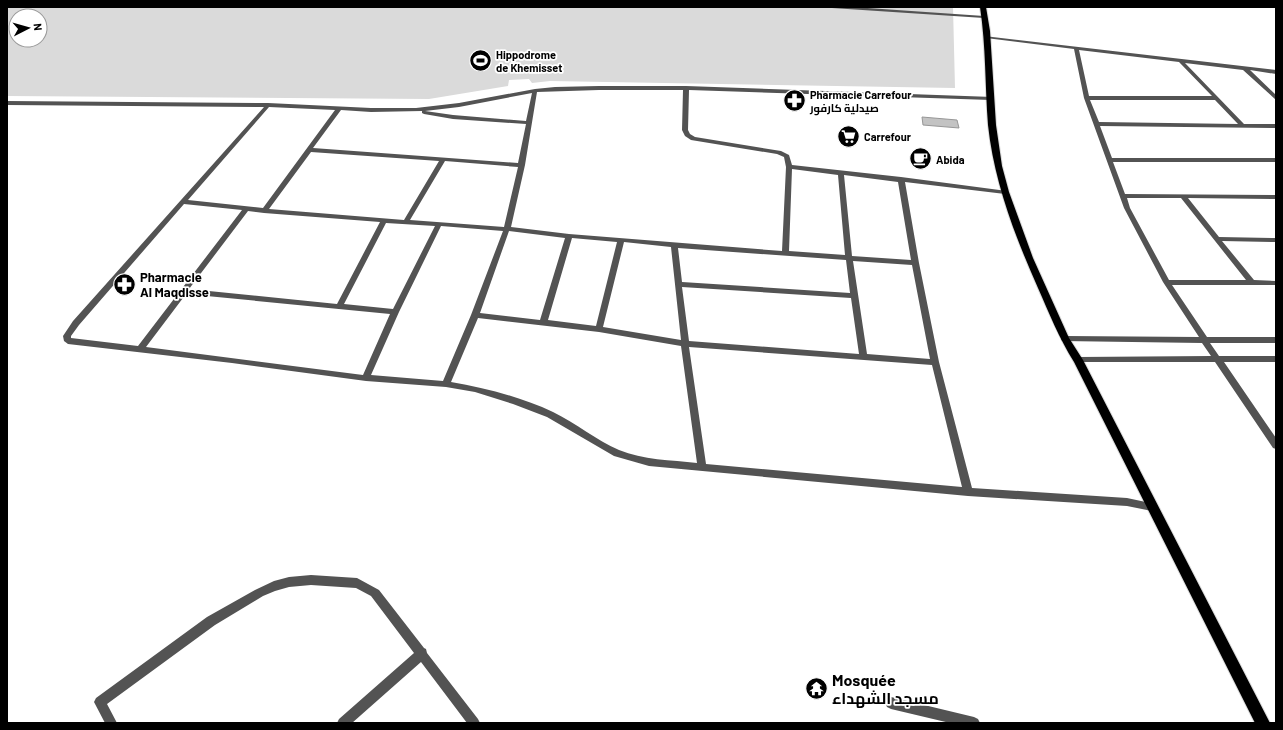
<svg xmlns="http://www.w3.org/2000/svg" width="1283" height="730" font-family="Barlow,Cairo,sans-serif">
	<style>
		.green { fill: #dadada; fill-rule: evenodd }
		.building { fill: #c3c3c3; stroke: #979797 }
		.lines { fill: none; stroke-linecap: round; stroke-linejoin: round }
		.primary-casing { stroke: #dbdbdb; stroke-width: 2 }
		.minor { fill: #535353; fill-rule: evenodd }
		.primary { fill: #000; fill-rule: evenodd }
		.labels { text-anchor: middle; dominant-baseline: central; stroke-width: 3.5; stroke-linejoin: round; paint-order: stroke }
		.far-poi-label { font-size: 11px; font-weight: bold; fill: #000; stroke: #fff; text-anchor: start }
		.poi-label { font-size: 13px; font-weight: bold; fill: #000; stroke: #fff; text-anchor: start }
		.near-poi-label { font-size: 16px; font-weight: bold; fill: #000; stroke: #fff; text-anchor: start }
	</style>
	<rect width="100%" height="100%" fill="#fff"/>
	<path class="green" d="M 7,7 L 953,7 L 955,88 L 550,81 L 532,83 L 529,79 L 509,80 L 508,86 L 429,99 L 7,96 ZM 16,16 L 40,16 L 40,40 L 16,40 Z"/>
	<path class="building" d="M 922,117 L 957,120 L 959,128 L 923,125 Z"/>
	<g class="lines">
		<defs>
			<path id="primary" d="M 980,7 L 986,7 L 990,31 L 996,125 L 1002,166 L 1009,192 L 1033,258 L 1069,338 L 1083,360 L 1270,723 L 1255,723 L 1074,362 C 1059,338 1049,313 1038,288 C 1015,236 994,182 988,125 C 985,86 986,46 980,7 Z"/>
		</defs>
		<use href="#primary" class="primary-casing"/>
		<path class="minor" d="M 830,7 L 853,7 L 984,16 L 986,17 L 984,18 L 832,8 Z
			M 984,36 L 1276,70 L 1276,74 L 1250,70 L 1276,95 L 1276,100 L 1243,70 L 1185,63 L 1244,124 L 1276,124 L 1276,128 L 1100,126 L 1112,158 L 1276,158 L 1276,162 L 1113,162 L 1125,194 L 1276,195 L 1276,199 L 1188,198 L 1219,237 L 1276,238 L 1276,242 L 1222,241 L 1254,280 L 1276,281 L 1276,285 L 1172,285 L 1207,337 L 1276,337 L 1276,343 L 1210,343 L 1219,356 L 1276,356 L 1276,362 L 1224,362 L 1276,438 L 1276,449 L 1273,448 L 1215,362 L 1075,362 L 1074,360 L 1075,358 L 1078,357 L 1211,356 L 1202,343 L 1062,341 L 1061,339 L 1062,337 L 1065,336 L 1199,337 L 1163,282 L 1124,208 L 1084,98 L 1074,49 L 986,38 L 984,37 ZM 1079,50 L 1179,62 L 1212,96 L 1089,96 ZM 1090,100 L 1215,100 L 1238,124 L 1099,122 ZM 1127,198 L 1181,198 L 1246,280 L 1169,280 L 1130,208 Z
			M 599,86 L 686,86 L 993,97 L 993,99 L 991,100 L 689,90 L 688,130 L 690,134 L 695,137 L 781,151 L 789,155 L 792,165 L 901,177 L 1007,191 L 1007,193 L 1005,194 L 905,182 L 919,263 L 939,362 L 972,488 L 1127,498 L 1155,504 L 1157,507 L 1155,510 L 1152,511 L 1127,506 L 968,496 L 649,466 L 614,456 L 547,417 L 513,404 L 475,392 L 446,387 L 366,381 L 232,363 L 68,344 L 64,341 L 63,336 L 73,321 L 264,107 L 7,105 L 7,101 L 268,103 L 371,108 L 416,108 L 459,103 L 535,89 L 555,87 ZM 599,90 L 683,90 L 682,130 L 685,136 L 691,140 L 777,154 L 784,157 L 786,167 L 782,251 L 569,234 L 511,227 L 525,165 L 537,92 ZM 532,93 L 526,121 L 453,115 L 425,111 L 459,107 ZM 269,107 L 335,110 L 263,208 L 188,200 ZM 341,110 L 371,112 L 422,111 L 422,113 L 424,114 L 453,119 L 526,124 L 518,163 L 313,148 ZM 311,152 L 439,161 L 404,220 L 269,209 ZM 445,161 L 518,167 L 504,227 L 410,220 ZM 792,169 L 838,175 L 845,255 L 789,251 ZM 844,175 L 898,182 L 911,260 L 852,256 ZM 184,204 L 242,210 L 138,346 L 71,338 L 71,336 L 79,325 ZM 248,211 L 264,213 L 380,222 L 337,304 L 189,289 ZM 386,223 L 435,226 L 393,309 L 344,304 ZM 441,226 L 503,231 L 471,315 L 443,381 L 371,375 L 399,312 ZM 509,231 L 565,238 L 540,320 L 480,313 ZM 572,238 L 617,242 L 596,326 L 548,320 ZM 624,242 L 671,247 L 681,340 L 603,327 ZM 678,248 L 846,260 L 850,293 L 682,282 ZM 853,261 L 912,265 L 930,359 L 867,354 ZM 682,287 L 851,298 L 859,354 L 689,341 ZM 186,294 L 390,314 L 363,375 L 146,347 ZM 478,318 L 599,332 L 681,346 L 697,463 C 671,460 643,460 619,450 C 596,440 576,423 553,412 C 521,397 486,388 451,382 ZM 689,347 L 932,365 L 962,487 L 706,464 Z
			M 311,575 L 357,578 L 379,590 L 424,648 L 426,649 L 427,653 L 478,719 L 480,723 L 467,723 L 421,662 L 352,723 L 337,723 L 339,719 L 414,653 L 371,596 L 356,588 L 311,585 L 289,587 L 275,591 L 263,596 L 215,625 L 107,704 L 117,723 L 105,723 L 94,702 L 96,698 L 207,617 L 255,590 L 274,581 L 289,577 Z
			M 891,697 L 974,717 L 978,719 L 980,723 L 950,723 L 891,709 L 887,707 L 885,703 L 887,699 Z"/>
		<use href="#primary" class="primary"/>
	</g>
	<defs>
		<symbol id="stadium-disc" viewBox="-11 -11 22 22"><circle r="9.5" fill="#000" stroke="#fff"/><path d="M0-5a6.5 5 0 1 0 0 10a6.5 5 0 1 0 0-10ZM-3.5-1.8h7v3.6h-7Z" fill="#fff"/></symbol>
		<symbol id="pharmacy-disc" viewBox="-11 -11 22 22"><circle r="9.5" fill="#000" stroke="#fff"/><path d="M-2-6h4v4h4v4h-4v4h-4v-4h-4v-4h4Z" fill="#fff"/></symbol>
		<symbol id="supermarket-disc" viewBox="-11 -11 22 22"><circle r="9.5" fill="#000" stroke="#fff"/><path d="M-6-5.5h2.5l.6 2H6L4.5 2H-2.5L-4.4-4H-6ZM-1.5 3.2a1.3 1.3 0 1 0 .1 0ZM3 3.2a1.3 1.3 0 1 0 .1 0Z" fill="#fff"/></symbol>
		<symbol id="cafe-disc" viewBox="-11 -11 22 22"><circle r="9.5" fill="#000" stroke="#fff"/><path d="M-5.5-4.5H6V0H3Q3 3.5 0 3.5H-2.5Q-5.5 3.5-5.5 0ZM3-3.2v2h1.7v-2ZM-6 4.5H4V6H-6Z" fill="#fff"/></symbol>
		<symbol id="temple-disc" viewBox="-11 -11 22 22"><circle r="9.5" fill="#000" stroke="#fff"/><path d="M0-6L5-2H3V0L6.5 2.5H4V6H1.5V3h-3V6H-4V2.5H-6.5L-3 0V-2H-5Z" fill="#fff"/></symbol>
	</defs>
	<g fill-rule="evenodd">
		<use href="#stadium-disc" x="468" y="48" width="25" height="25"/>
		<use href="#pharmacy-disc" x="782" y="88" width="25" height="25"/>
		<use href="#supermarket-disc" x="836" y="124" width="25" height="25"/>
		<use href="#cafe-disc" x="908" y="146" width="25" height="25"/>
		<use href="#pharmacy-disc" x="112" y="272" width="25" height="25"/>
		<use href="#temple-disc" x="804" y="676" width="25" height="25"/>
	</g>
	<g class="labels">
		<g class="far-poi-label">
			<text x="496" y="54">Hippodrome<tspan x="496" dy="13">de Khemisset</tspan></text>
			<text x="810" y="94">Pharmacie Carrefour<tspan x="810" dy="13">صيدلية كارفور</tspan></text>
			<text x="864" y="136">Carrefour</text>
			<text x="936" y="159">Abida</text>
		</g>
		<g class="poi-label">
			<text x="140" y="277">Pharmacie<tspan x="140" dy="15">Al Maqdisse</tspan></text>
		</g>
		<g class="near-poi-label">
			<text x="832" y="679">Mosquée<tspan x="832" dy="18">مسجد الشهداء</tspan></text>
		</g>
	</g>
	<rect width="1283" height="730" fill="none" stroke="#000000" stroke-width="16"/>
	<g transform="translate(28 28) rotate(84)"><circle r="19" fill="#ffffff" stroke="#999999"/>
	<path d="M0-3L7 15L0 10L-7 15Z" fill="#000000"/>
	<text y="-6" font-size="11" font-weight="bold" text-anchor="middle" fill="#000000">N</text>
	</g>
</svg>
